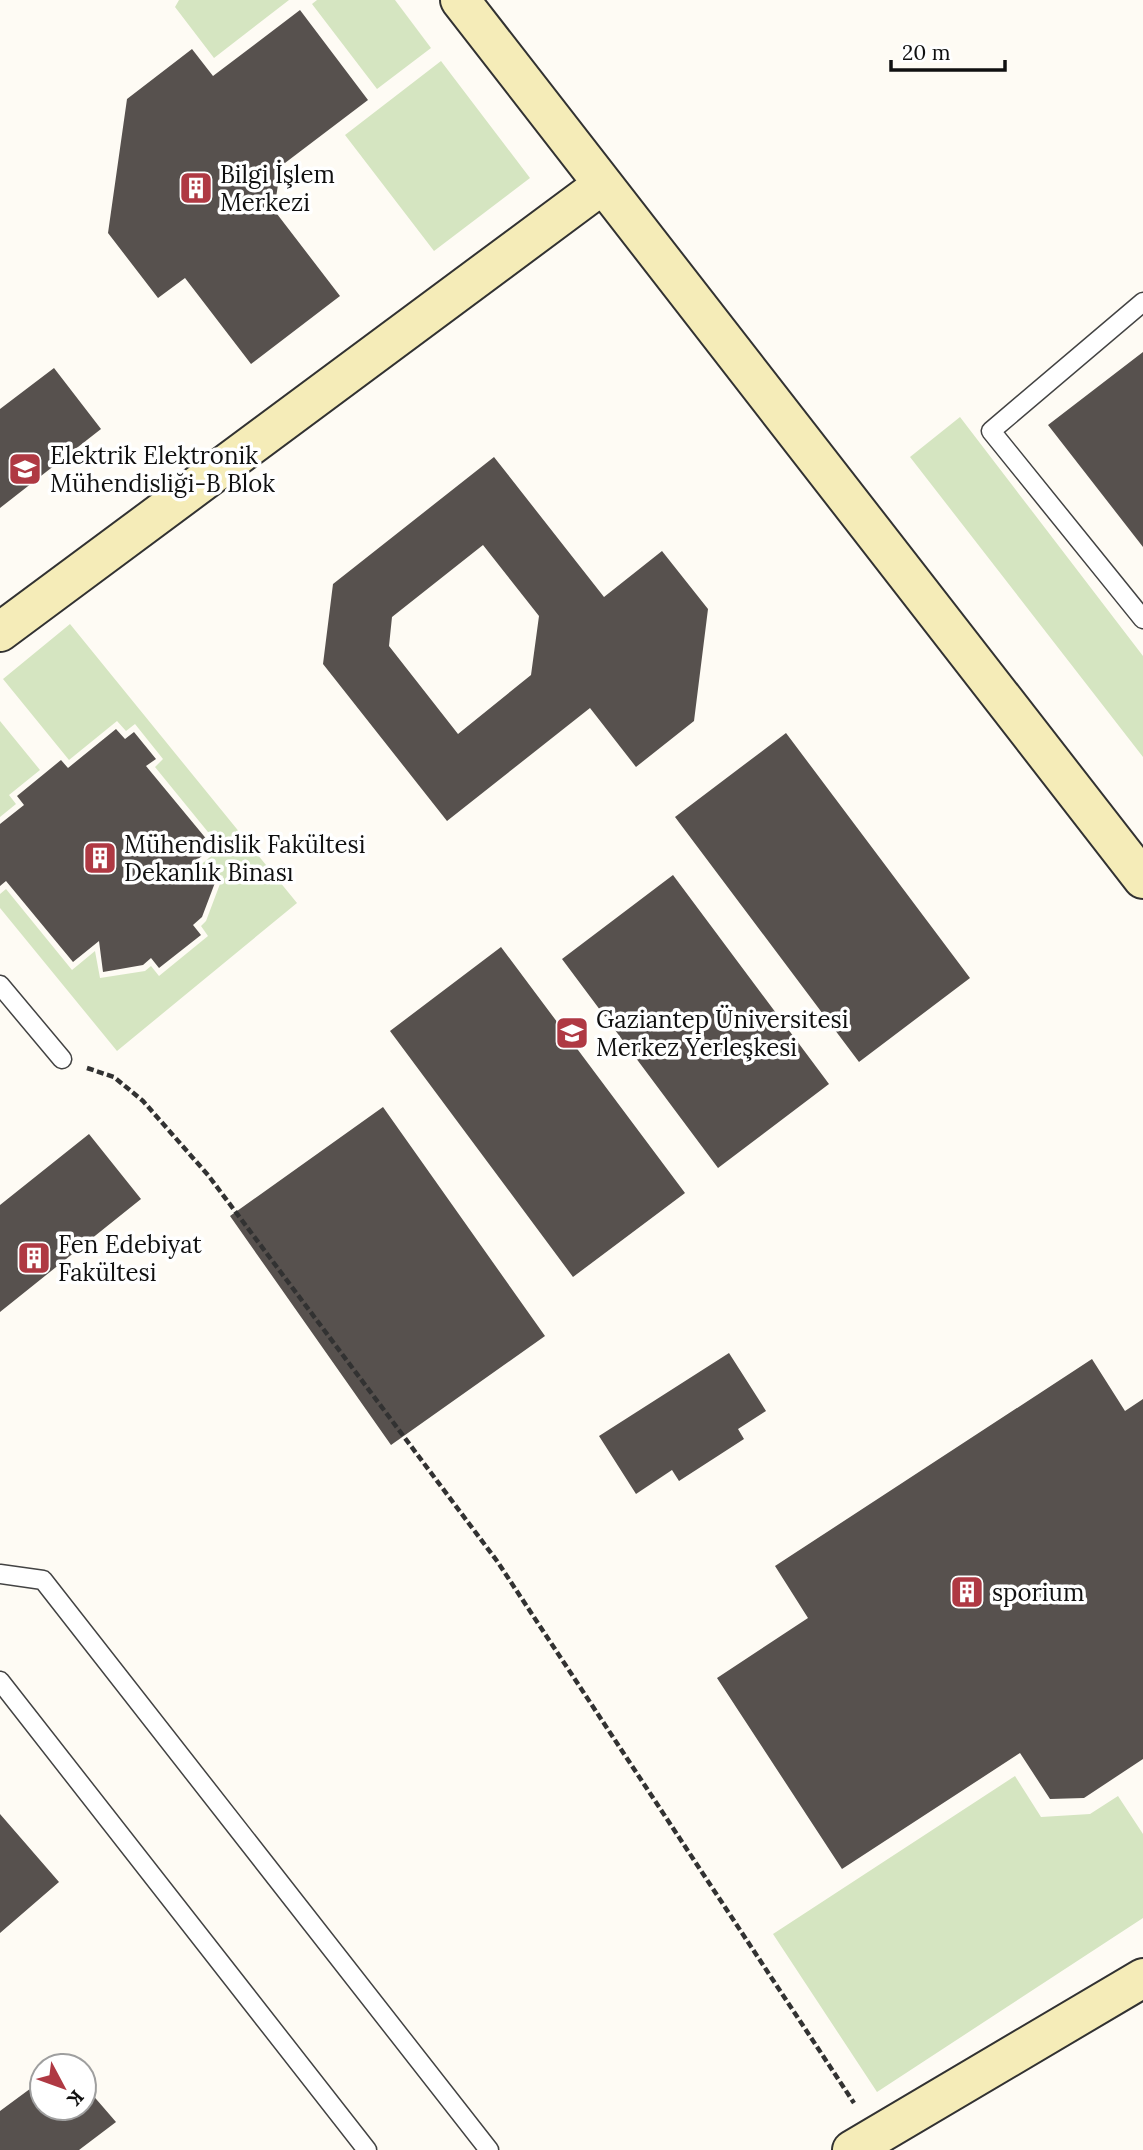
<svg xmlns="http://www.w3.org/2000/svg" width="1143" height="2150" font-family="Lora,serif">
	<style>
		.green { fill: #d5e5c1 }
		.building { fill: #57514e; fill-rule: evenodd }
		.lines { fill: none; stroke-linecap: round; stroke-linejoin: round }
		.lane-casing { stroke: #434343; stroke-width: 21 }
		.secondary-casing { stroke: #323232; stroke-width: 42 }
		.path { stroke: #323232; stroke-width: 4.5; stroke-dasharray: 7 3.5; stroke-linecap: butt }
		.lane { stroke: #fff; stroke-width: 18 }
		.secondary { stroke: #f5ecb8; stroke-width: 38 }
		.labels { text-anchor: middle; dominant-baseline: central; stroke-width: 7; stroke-linejoin: round; paint-order: stroke }
		.poi-label { font-size: 24px; fill: #101010; stroke: #fff; text-anchor: start }
	</style>
	<rect width="100%" height="100%" fill="#fefbf4"/>
	<path class="green" d="M 179,0 L 289,0 L 214,58 L 175,7 Z
		M 317,0 L 395,0 L 431,48 L 377,89 L 312,4 Z
		M 441,61 L 530,178 L 434,251 L 345,135 Z
		M 960,417 L 1143,656 L 1143,757 L 910,457 Z
		M 70,624 L 297,903 L 117,1051 L 0,908 L 0,894 L 6,889 L 72,970 L 95,951 L 100,978 L 145,971 L 151,966 L 159,976 L 208,936 L 201,926 L 206,921 L 223,876 L 198,867 L 221,848 L 155,767 L 163,759 L 135,724 L 126,731 L 117,721 L 69,760 L 3,679 Z
		M 0,721 L 40,770 L 9,795 L 16,804 L 0,817 Z
		M 1015,1776 L 1041,1817 L 1090,1814 L 1118,1796 L 1143,1834 L 1143,1918 L 877,2092 L 773,1934 Z"/>
	<path class="building" d="M 300,10 L 368,100 L 281,166 L 274,210 L 340,296 L 251,364 L 185,278 L 158,298 L 108,233 L 127,99 L 192,49 L 213,76 Z
		M 1143,352 L 1143,547 L 1048,425 Z
		M 54,368 L 101,429 L 0,508 L 0,409 Z
		M 494,457 L 604,597 L 662,551 L 708,609 L 694,721 L 636,767 L 590,708 L 447,821 L 323,664 L 333,584 ZM 483,545 L 539,616 L 531,675 L 458,734 L 389,646 L 392,617 Z
		M 116,729 L 125,739 L 134,732 L 156,759 L 146,766 L 213,847 L 187,868 L 216,880 L 202,917 L 193,925 L 201,935 L 159,968 L 151,958 L 143,965 L 103,972 L 99,941 L 73,962 L 6,881 L 0,886 L 0,824 L 24,805 L 17,796 L 61,760 L 68,768 Z
		M 786,733 L 970,978 L 859,1062 L 675,817 Z
		M 673,875 L 829,1084 L 718,1168 L 562,959 Z
		M 501,947 L 685,1193 L 573,1277 L 390,1031 Z
		M 383,1107 L 545,1336 L 391,1445 L 230,1216 Z
		M 89,1134 L 141,1199 L 0,1312 L 0,1205 Z
		M 729,1353 L 766,1411 L 738,1429 L 744,1439 L 679,1481 L 672,1470 L 636,1494 L 599,1436 Z
		M 1092,1359 L 1125,1411 L 1143,1399 L 1143,1759 L 1084,1798 L 1050,1799 L 1020,1753 L 842,1869 L 717,1678 L 808,1618 L 775,1566 Z
		M 0,1814 L 59,1882 L 0,1933 Z
		M 42,2080 L 42,2108 L 84,2108 L 84,2085 L 116,2122 L 79,2150 L 0,2150 L 0,2111 Z"/>
	<g class="lines">
		<defs>
			<path id="lane" d="M 1143,302 L 991,431 L 1143,619
				M 0,985 L 62,1059
				M 0,1574 L 43,1580 L 489,2150
				M 0,1681 L 367,2150"/>
			<path id="secondary" d="M 460,0 L 1143,879
				M 0,632 L 602,185
				M 852,2150 L 1143,1978"/>
		</defs>
		<use href="#lane" class="lane-casing"/>
		<use href="#secondary" class="secondary-casing"/>
		<path class="path" d="M 87,1068 L 114,1077 L 143,1101 L 208,1175 L 497,1561 L 854,2103"/>
		<use href="#lane" class="lane"/>
		<use href="#secondary" class="secondary"/>
	</g>
	<defs>
		<symbol id="building-square" viewBox="-11 -11 22 22"><rect x="-9" y="-9" width="18" height="18" rx="4" fill="#af3943" stroke="#fff"/><path d="M-4-6H4V6H1V3H-1V6H-4ZM-2.5-4.3h1.7v1.8h-1.7ZM.8-4.3h1.7v1.8H.8ZM-2.5-1h1.7V.8h-1.7ZM.8-1h1.7V.8H.8Z" fill="#fff"/></symbol>
		<symbol id="university-square" viewBox="-11 -11 22 22"><rect x="-9" y="-9" width="18" height="18" rx="4" fill="#af3943" stroke="#fff"/><path d="M0-5L7-2L0 1L-7-2ZM-4 1L0 2.5L4 1V4Q0 6-4 4Z" fill="#fff"/></symbol>
	</defs>
	<g fill-rule="evenodd">
		<use href="#building-square" x="177" y="169" width="38" height="38"/>
		<use href="#university-square" x="6" y="450" width="38" height="38"/>
		<use href="#building-square" x="81" y="839" width="38" height="38"/>
		<use href="#university-square" x="553" y="1014" width="38" height="38"/>
		<use href="#building-square" x="15" y="1239" width="38" height="38"/>
		<use href="#building-square" x="948" y="1573" width="38" height="38"/>
	</g>
	<g class="labels">
		<g class="poi-label">
			<text x="220" y="174">Bilgi İşlem<tspan x="220" dy="28">Merkezi</tspan></text>
			<text x="50" y="455">Elektrik Elektronik<tspan x="50" dy="28">Mühendisliği-B Blok</tspan></text>
			<text x="124" y="844">Mühendislik Fakültesi<tspan x="124" dy="28">Dekanlık Binası</tspan></text>
			<text x="596" y="1019">Gaziantep Üniversitesi<tspan x="596" dy="28">Merkez Yerleşkesi</tspan></text>
			<text x="58" y="1244">Fen Edebiyat<tspan x="58" dy="28">Fakültesi</tspan></text>
			<text x="992" y="1592">sporium</text>
		</g>
	</g>
	<g transform="translate(63 2087) rotate(131)"><circle r="33" fill="#ffffff" stroke="#9f9f9f" stroke-width="2"/>
	<path d="M0-5L12 26L0 18L-12 26Z" fill="#af3943"/>
	<text y="-10" font-size="19" font-weight="bold" text-anchor="middle" fill="#101010">K</text>
	</g>
	<path d="M891 60v10h114v-10" fill="none" stroke="#101010" stroke-width="3.5"/>
	<text x="902" y="60" font-size="21" fill="#101010" stroke="#ffffff" stroke-width="5" paint-order="stroke">20 m</text>
</svg>
